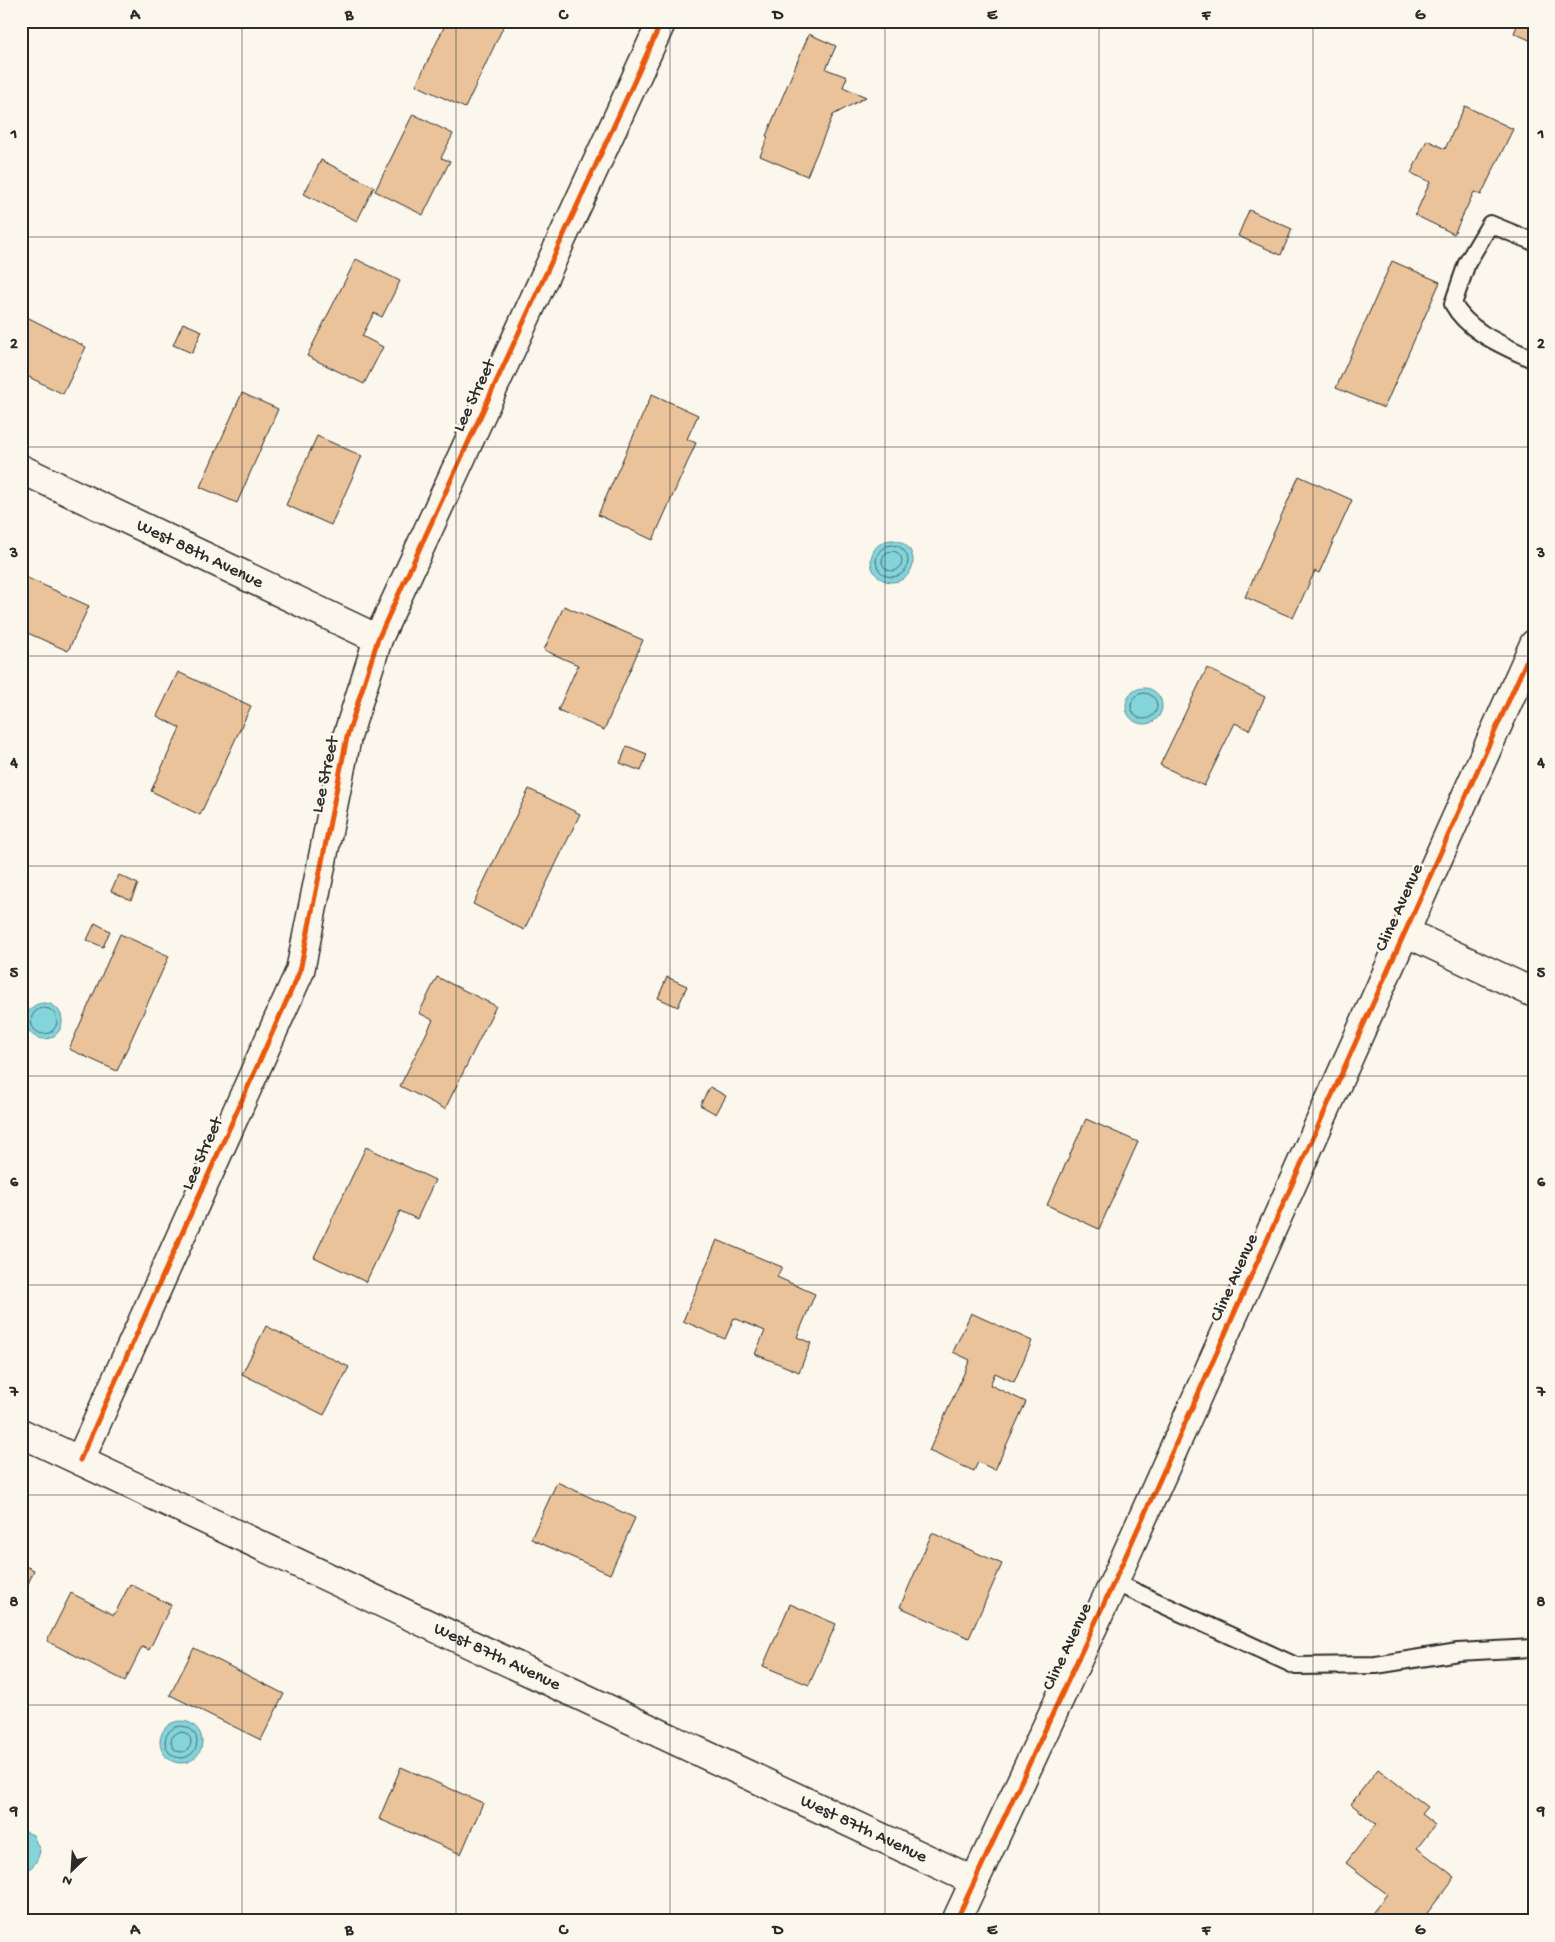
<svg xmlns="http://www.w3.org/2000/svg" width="1555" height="1942" font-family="'Gochi Hand',sans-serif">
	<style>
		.water { fill: #83d4db; stroke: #609095 }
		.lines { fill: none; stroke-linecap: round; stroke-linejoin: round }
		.shore { stroke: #4e6f71; stroke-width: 1 }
		.building { fill: #eac39a; stroke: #2b2b2b }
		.lane-casing { stroke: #2b2b2b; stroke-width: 20 }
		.street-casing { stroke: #2b2b2b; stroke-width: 31 }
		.secondary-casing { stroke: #2b2b2b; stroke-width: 31 }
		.lane { stroke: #fbf7ec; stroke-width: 16 }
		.street { stroke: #fbf7ec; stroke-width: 28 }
		.secondary { stroke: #fbf7ec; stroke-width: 28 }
		.cycleway-casing { stroke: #fbf7ec; stroke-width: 8 }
		.cycleway { stroke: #e8590c; stroke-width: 5 }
		.grid { fill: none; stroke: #2b2b2b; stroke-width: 1; stroke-opacity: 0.55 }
		.labels { text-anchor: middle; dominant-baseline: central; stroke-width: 5; stroke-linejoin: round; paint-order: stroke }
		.street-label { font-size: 18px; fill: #2b2b2b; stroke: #fbf7ec }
		.neatline { fill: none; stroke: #2b2b2b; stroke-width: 2 }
		.grid-label { font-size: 16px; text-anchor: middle; font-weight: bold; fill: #2b2b2b }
	</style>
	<rect width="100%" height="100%" fill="#fbf7ec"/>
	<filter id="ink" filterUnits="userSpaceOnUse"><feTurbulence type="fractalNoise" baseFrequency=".02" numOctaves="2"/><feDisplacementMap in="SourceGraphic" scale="10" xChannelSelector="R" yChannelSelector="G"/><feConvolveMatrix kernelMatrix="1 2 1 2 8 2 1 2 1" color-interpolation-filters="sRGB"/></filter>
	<g filter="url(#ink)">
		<path class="water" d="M871 561a21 21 0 1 1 42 0a21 21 0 1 1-42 0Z
			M1126 706a18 18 0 1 1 36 0a18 18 0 1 1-36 0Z
			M26 1021a18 18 0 1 1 36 0a18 18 0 1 1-36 0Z
			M160 1742a21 21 0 1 1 42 0a21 21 0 1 1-42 0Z
			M 21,1830 L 33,1835 L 40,1851 C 37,1862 33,1870 21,1871 Z"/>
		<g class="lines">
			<path class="shore" d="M876 561a16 16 0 1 1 32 0a16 16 0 1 1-32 0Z
				M882 561a10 10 0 1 1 20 0a10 10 0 1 1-20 0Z
				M1131 706a13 13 0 1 1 26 0a13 13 0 1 1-26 0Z
				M31 1021a13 13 0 1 1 26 0a13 13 0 1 1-26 0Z
				M165 1742a16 16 0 1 1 32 0a16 16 0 1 1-32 0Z
				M171 1742a10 10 0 1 1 20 0a10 10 0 1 1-20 0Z"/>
		</g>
		<path class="building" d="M 21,21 L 27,21 L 21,33 Z
			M 447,21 L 506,21 L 465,108 L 416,85 Z
			M 1519,21 L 1534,21 L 1534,42 L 1514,33 Z
			M 809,34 L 836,46 L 826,69 L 847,77 L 843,87 L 866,97 L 833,115 L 807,176 L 760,156 L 768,137 L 766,136 Z
			M 1465,106 L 1513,129 L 1481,195 L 1474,192 L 1454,234 L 1415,215 L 1430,182 L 1411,173 L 1427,140 L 1445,149 Z
			M 413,114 L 453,134 L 441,158 L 450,161 L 423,215 L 375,191 Z
			M 321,160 L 374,187 L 357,221 L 304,194 Z
			M 1249,210 L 1292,229 L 1281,255 L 1238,236 Z
			M 356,259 L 400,281 L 382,317 L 374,313 L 362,336 L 383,347 L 364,384 L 307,356 Z
			M 1392,261 L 1440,282 L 1384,408 L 1336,388 Z
			M 21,314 L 86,347 L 63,394 L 21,373 Z
			M 183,323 L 202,331 L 192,353 L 173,345 Z
			M 242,393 L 278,409 L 237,503 L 200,487 Z
			M 652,394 L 698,415 L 687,439 L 696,443 L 653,540 L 598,515 Z
			M 317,436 L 362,456 L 331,525 L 286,505 Z
			M 1299,476 L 1352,500 L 1319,573 L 1315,571 L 1293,618 L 1245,597 Z
			M 21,575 L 89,606 L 68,651 L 21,630 Z
			M 564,606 L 643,640 L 604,730 L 558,710 L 578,665 L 544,650 Z
			M 1207,668 L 1265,697 L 1249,730 L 1235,723 L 1204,786 L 1160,765 Z
			M 178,672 L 251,706 L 200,815 L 151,791 L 180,728 L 157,716 Z
			M 627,746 L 647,754 L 641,771 L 620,763 Z
			M 529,789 L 580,814 L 524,930 L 473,904 Z
			M 119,875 L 138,884 L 131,900 L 111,891 Z
			M 95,923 L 110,931 L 103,947 L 87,940 Z
			M 120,934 L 169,956 L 117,1071 L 69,1049 Z
			M 437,977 L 496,1006 L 445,1109 L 400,1086 L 433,1020 L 419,1013 Z
			M 667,977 L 687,986 L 678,1007 L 658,998 Z
			M 710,1087 L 726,1096 L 716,1114 L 700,1105 Z
			M 1086,1119 L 1138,1142 L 1099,1229 L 1047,1205 Z
			M 366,1147 L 435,1180 L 417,1219 L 400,1211 L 366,1282 L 314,1257 Z
			M 717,1240 L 782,1267 L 777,1277 L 815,1294 L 797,1337 L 811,1343 L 799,1372 L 755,1354 L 765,1331 L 734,1318 L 725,1339 L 683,1321 Z
			M 971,1313 L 1032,1341 L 1014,1382 L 995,1373 L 990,1385 L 1026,1402 L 995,1470 L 978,1462 L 974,1471 L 929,1451 L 970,1360 L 953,1352 Z
			M 266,1326 L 349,1367 L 324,1415 L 242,1374 Z
			M 557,1482 L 635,1518 L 610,1574 L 531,1539 Z
			M 932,1533 L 1002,1564 L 969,1638 L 900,1607 Z
			M 21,1564 L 34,1570 L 21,1600 Z
			M 130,1584 L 171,1605 L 149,1650 L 142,1647 L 125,1681 L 47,1641 L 71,1593 L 114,1615 Z
			M 790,1604 L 836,1624 L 809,1685 L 763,1666 Z
			M 194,1648 L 284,1694 L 261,1740 L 170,1695 Z
			M 401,1767 L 483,1803 L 461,1854 L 379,1819 Z
			M 1378,1769 L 1427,1807 L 1421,1814 L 1435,1825 L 1417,1848 L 1455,1877 L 1421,1921 L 1366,1921 L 1387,1894 L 1346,1863 L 1376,1824 L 1351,1804 Z"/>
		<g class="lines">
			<defs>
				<path id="lane" d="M 1534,242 L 1490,224 L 1467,263 L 1453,304 C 1469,333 1505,346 1534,360
					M 1114,1582 L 1296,1666 L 1376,1665 L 1458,1652 L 1534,1648"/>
				<g id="street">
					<path id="s1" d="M 21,469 L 378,639"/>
					<path d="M 1405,932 L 1534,993"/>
					<path id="s2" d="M 21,1433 L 974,1881"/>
					<path d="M 80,1460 L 300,971 L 347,737 L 378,639 L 662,21"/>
				</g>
				<path id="secondary" d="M 956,1921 L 1114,1582 L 1534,644"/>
			</defs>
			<use href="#lane" class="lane-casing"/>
			<use href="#street" class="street-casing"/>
			<use href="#secondary" class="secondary-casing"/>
			<use href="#lane" class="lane"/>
			<use href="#street" class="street"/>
			<use href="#secondary" class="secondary"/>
			<defs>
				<path id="cycleway" d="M 80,1460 L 300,971 L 347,737 L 378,639 L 662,21
					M 956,1921 L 1114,1582 L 1534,644"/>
			</defs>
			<use href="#cycleway" class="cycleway-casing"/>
			<use href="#cycleway" class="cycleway"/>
		</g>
	</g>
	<path class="grid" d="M 242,21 L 242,1921M 456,21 L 456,1921M 670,21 L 670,1921M 885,21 L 885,1921M 1099,21 L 1099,1921M 1313,21 L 1313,1921M 21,237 L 1534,237M 21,447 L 1534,447M 21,656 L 1534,656M 21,866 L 1534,866M 21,1076 L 1534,1076M 21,1285 L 1534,1285M 21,1495 L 1534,1495M 21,1705 L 1534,1705"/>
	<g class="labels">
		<g class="street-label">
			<text transform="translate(475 396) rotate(-65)">Lee Street</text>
			<text stroke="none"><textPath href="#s1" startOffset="198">West 88th Avenue</textPath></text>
			<text transform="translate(326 775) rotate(-78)">Lee Street</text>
			<text transform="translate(1400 908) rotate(-66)">Cline Avenue</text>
			<text transform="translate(203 1154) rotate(-66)">Lee Street</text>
			<text transform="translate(1235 1278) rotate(-66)">Cline Avenue</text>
			<text transform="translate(1068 1647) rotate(-65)">Cline Avenue</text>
			<text stroke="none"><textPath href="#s2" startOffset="526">West 87th Avenue</textPath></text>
			<text stroke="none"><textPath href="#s2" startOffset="931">West 87th Avenue</textPath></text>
		</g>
	</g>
	<rect width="1555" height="1942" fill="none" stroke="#fbf7ec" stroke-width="55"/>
	<g transform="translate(72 1870) rotate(205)" stroke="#fbf7ec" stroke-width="4" paint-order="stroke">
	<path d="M0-4L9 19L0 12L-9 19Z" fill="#2b2b2b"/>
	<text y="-8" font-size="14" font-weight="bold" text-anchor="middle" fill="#2b2b2b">N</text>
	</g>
	<rect x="28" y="28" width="1500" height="1886" class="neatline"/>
	<g class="grid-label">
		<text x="135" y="19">A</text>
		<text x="349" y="19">B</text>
		<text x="563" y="19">C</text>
		<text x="778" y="19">D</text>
		<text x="992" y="19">E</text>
		<text x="1206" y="19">F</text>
		<text x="1420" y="19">G</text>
		<text x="14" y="138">1</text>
		<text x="1541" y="138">1</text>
		<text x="14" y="348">2</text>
		<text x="1541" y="348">2</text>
		<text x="14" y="557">3</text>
		<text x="1541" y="557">3</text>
		<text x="14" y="767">4</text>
		<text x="1541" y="767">4</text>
		<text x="14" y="977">5</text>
		<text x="1541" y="977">5</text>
		<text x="14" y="1186">6</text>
		<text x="1541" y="1186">6</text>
		<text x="14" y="1396">7</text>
		<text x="1541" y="1396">7</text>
		<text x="14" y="1606">8</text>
		<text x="1541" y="1606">8</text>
		<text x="14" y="1815">9</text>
		<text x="1541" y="1815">9</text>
		<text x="135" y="1934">A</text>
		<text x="349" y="1934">B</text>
		<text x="563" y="1934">C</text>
		<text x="778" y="1934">D</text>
		<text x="992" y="1934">E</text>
		<text x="1206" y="1934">F</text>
		<text x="1420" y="1934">G</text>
	</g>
</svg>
